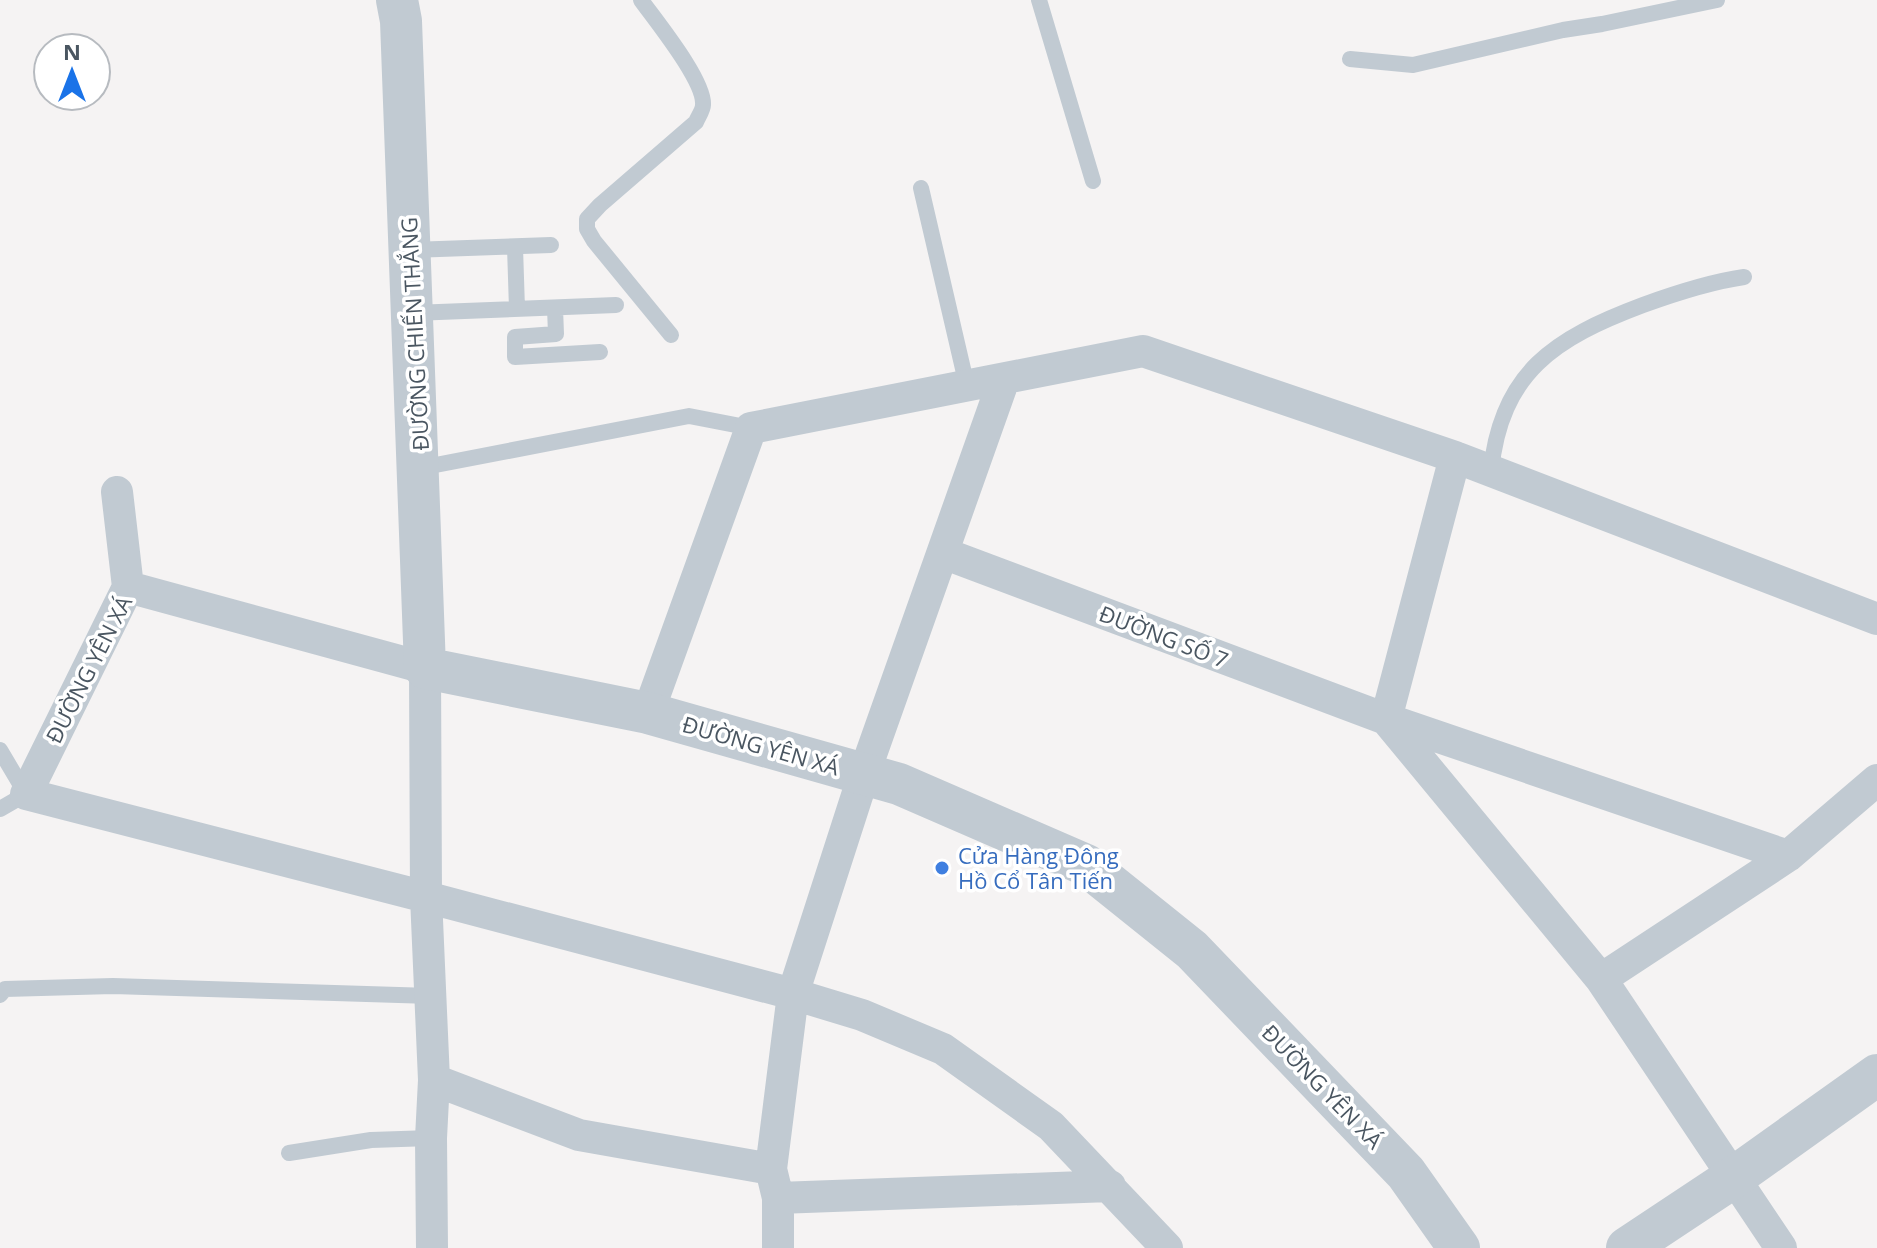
<svg xmlns="http://www.w3.org/2000/svg" width="1877" height="1248" font-family="'Open Sans',sans-serif">
	<style>
		.lines { fill: none; stroke-linecap: round; stroke-linejoin: round }
		.service { stroke: #c1cad2; stroke-width: 16 }
		.minor { stroke: #c1cad2; stroke-width: 32 }
		.tertiary { stroke: #c1cad2; stroke-width: 42 }
		.shop-dot { fill: #3f7fe0; stroke: #fff; stroke-width: 3 }
		.labels { text-anchor: middle; dominant-baseline: central; stroke-width: 7; stroke-linejoin: round; paint-order: stroke }
		.street-label { font-size: 22px; fill: #4a5661; stroke: #fff }
		.shop-label { font-size: 22px; fill: #366cbe; stroke: #fff; text-anchor: start }
	</style>
	<rect width="100%" height="100%" fill="#f5f3f3"/>
	<g class="lines">
		<path class="service" d="M 641,0 C 656,21 705,81 703,105 C 703,110 698,117 696,122 L 600,205 L 587,219 L 587,229 L 594,241 L 671,335
			M 1039,0 L 1093,181
			M 1350,59 L 1413,65 L 1563,30 L 1602,24 L 1717,0
			M 921,188 L 967,386
			M 515,247 L 517,309
			M 411,250 L 551,245
			M 555,308 L 556,334 L 515,337 L 515,357 L 600,352
			M 413,313 L 616,305
			M 420,468 L 689,416 L 751,428
			M 1491,471 C 1501,372 1555,338 1643,305 C 1676,293 1709,282 1744,277
			M 0,750 L 26,794 L 0,809
			M 0,995 L 5,989 L 113,986 L 431,996
			M 289,1153 L 371,1140 L 431,1138"/>
		<path class="minor" d="M 117,492 L 128,587
			M 943,553 L 1386,719 L 1788,856
			M 648,713 L 751,428 L 1143,351 L 1455,457 L 1877,619
			M 1386,719 L 1601,979 L 1781,1248
			M 1386,719 L 1455,457
			M 1601,979 L 1788,856 L 1877,780
			M 434,1080 L 579,1135 L 771,1169
			M 778,1198 L 1110,1186
			M 432,1248 L 431,1138 L 434,1080 L 426,897 L 425,668 L 128,587 L 26,794 L 426,897 L 793,994 L 862,1015 L 943,1049 L 1051,1126 L 1167,1248
			M 778,1248 L 778,1198 L 771,1169 L 793,994 L 864,774 L 1004,379"/>
		<path class="tertiary" d="M 397,0 L 401,21 L 425,668 L 648,713 L 899,784 L 1086,865 L 1192,950 L 1406,1173 L 1459,1248
			M 1627,1248 L 1734,1177 L 1877,1075"/>
	</g>
	<circle class="shop-dot" cx="942" cy="868" r="8"/>
	<g class="labels">
		<g class="street-label">
			<text transform="translate(414 334) rotate(-93)">ĐƯỜNG CHIẾN THẮNG</text>
			<text transform="translate(1164 636) rotate(21)">ĐƯỜNG SỐ 7</text>
			<text transform="translate(88 669) rotate(-63)">ĐƯỜNG YÊN XÁ</text>
			<text transform="translate(761 745) rotate(16)">ĐƯỜNG YÊN XÁ</text>
			<text transform="translate(1323 1086) rotate(46)">ĐƯỜNG YÊN XÁ</text>
		</g>
		<g class="shop-label">
			<text x="958" y="855">Cửa Hàng Đông<tspan x="958" dy="25">Hồ Cổ Tân Tiến</tspan></text>
		</g>
	</g>
	<g transform="translate(72 72)"><circle r="38" fill="#ffffff" stroke="#b7bbc0" stroke-width="2"/>
	<path d="M0-6L14 30L0 20L-14 30Z" fill="#1a73e8"/>
	<text y="-12" font-size="22" font-weight="bold" text-anchor="middle" fill="#4a5661">N</text>
	</g>
</svg>
